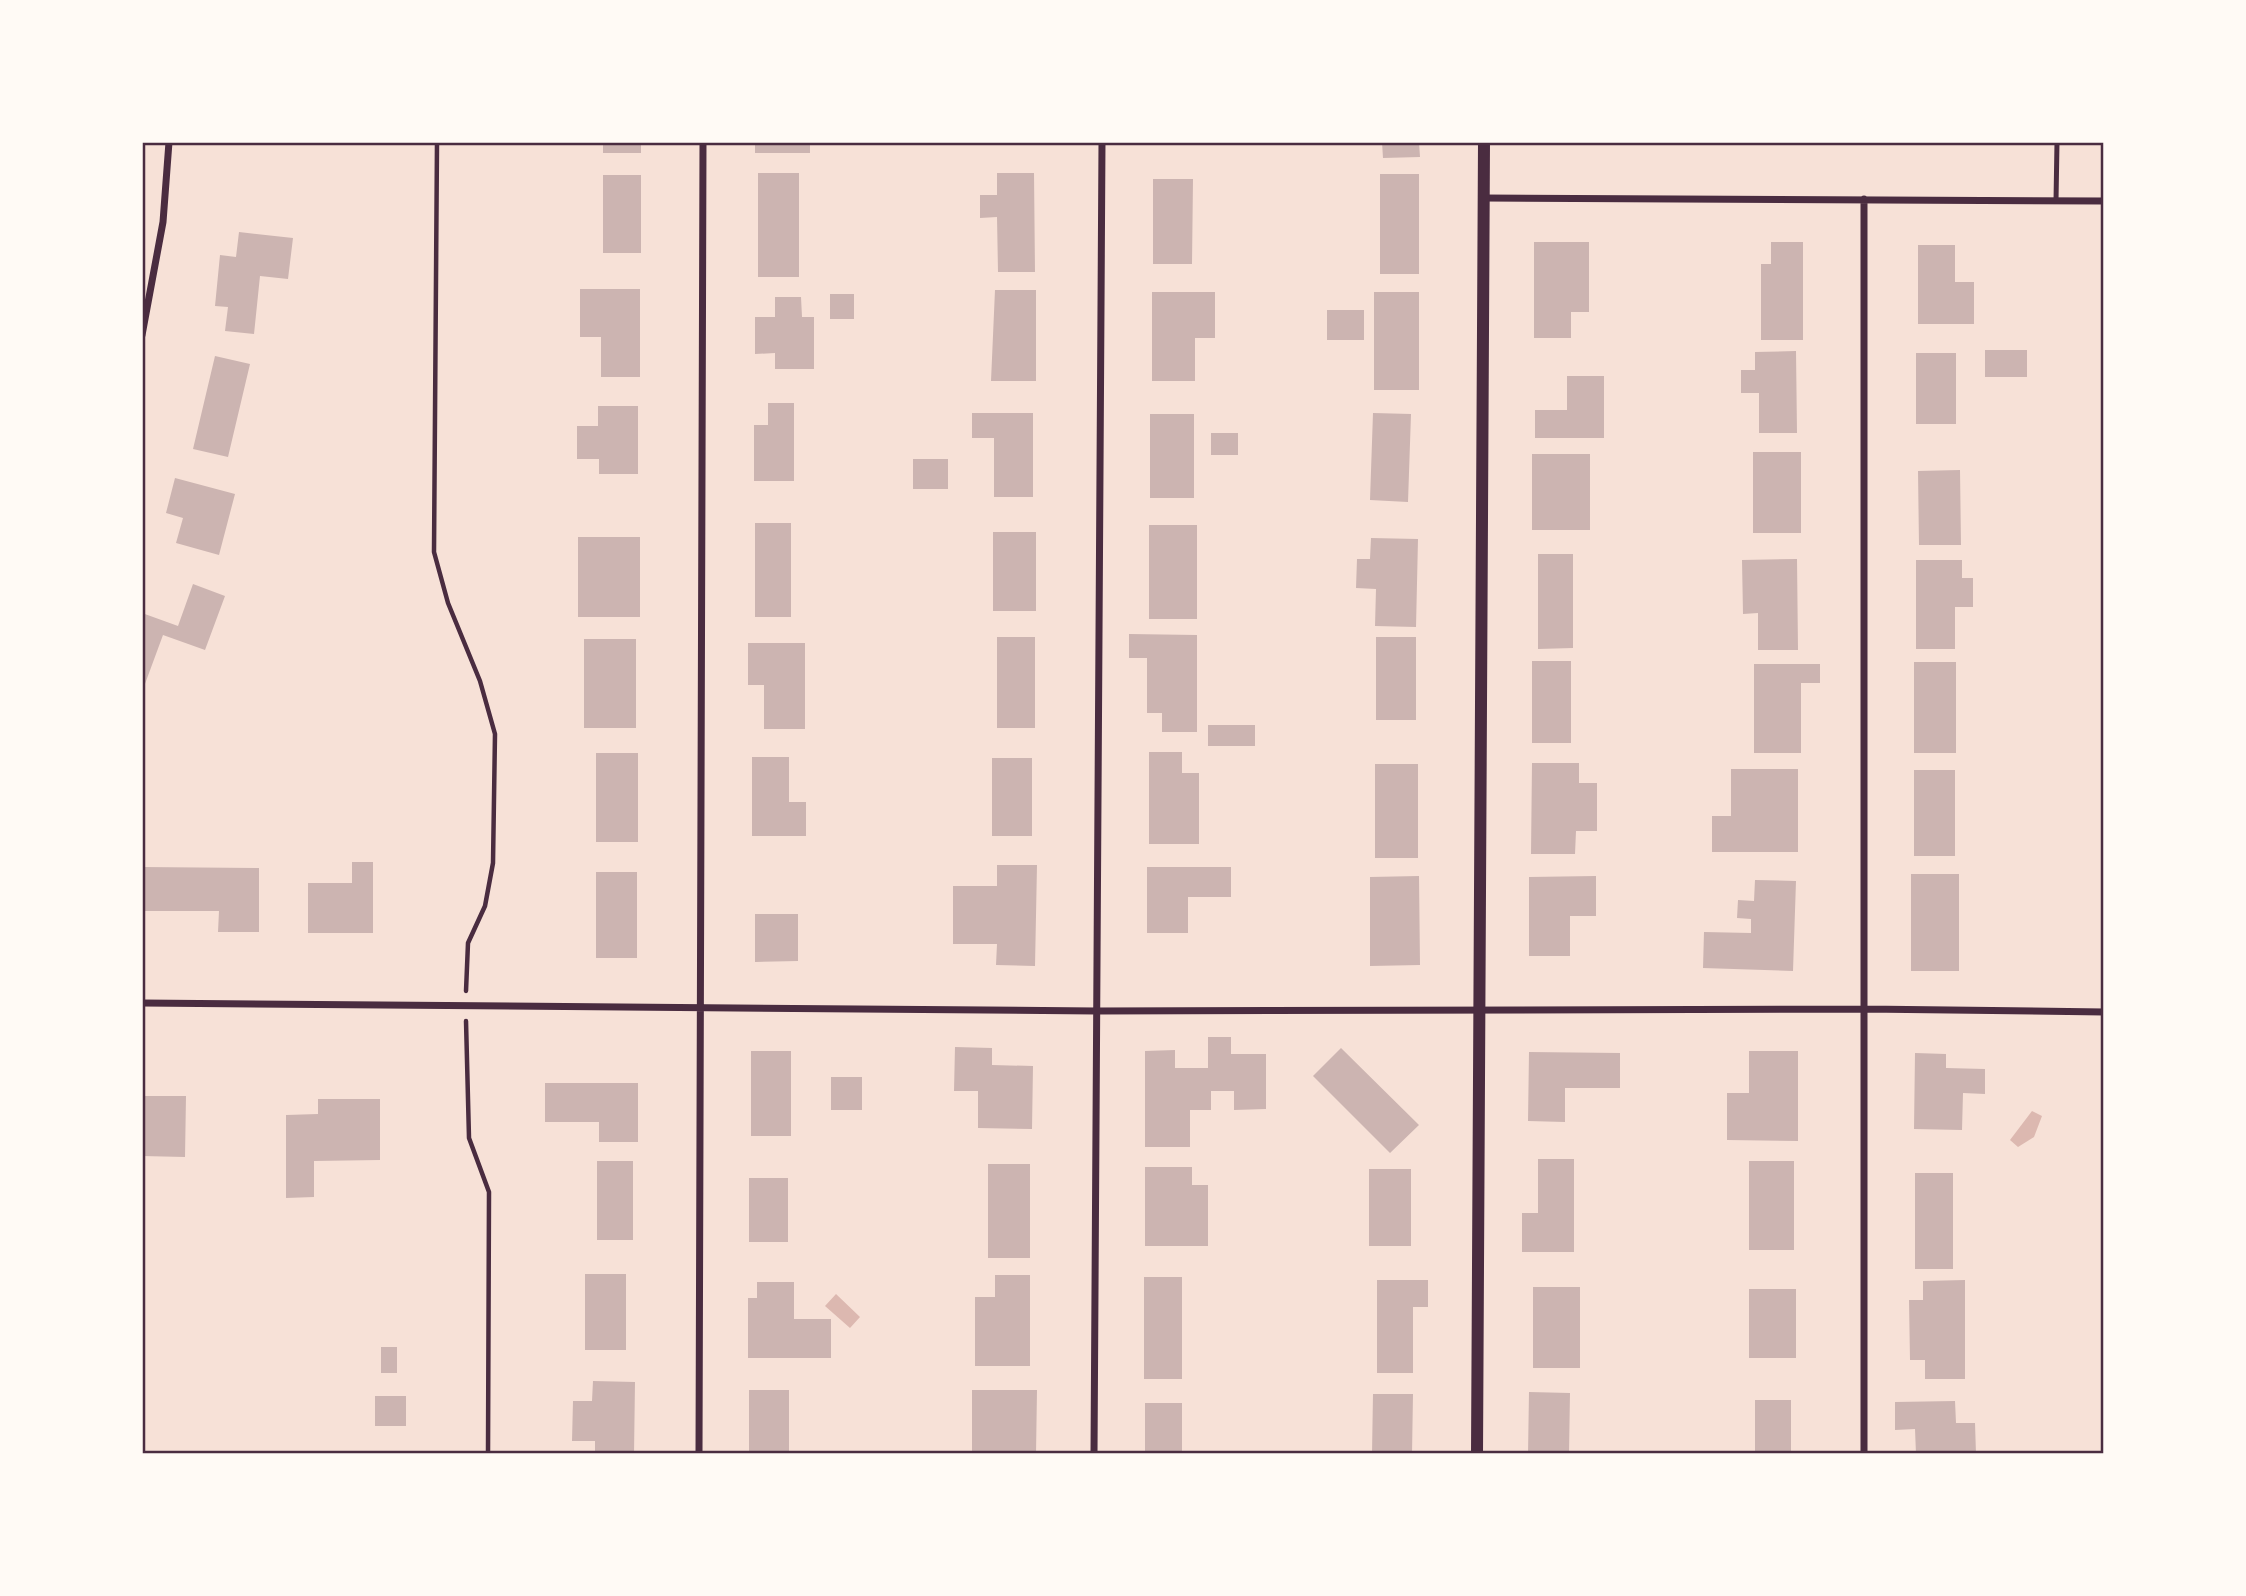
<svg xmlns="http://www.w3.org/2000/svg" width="2246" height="1596" font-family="Roboto,sans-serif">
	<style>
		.water { fill: #dcb8b0 }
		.building { fill: #ccb4b1 }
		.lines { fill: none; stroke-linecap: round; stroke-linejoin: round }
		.path { stroke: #4a2c40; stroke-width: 4.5 }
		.service { stroke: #4a2c40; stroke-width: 5 }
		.minor { stroke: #4a2c40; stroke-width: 7 }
		.tertiary { stroke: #4a2c40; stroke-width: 12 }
		.neatline { fill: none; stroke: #4a2c40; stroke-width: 2.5 }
	</style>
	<rect width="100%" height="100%" fill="#f7e1d7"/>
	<path class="water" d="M 2032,1111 L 2042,1116 L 2034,1137 L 2018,1147 L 2010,1140 Z
		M 836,1294 L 860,1317 L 850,1328 L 825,1306 Z"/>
	<path class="building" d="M 603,142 L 641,142 L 641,153 L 603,153 Z
		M 755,142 L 810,142 L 810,153 L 755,153 Z
		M 997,142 L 1035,142 L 1035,144 L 997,144 Z
		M 1382,142 L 1419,142 L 1420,157 L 1383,158 Z
		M 758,173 L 799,173 L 799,277 L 758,277 Z
		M 997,173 L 1034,173 L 1035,272 L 998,272 L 997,217 L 980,218 L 980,195 L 997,195 Z
		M 1380,174 L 1419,174 L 1419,274 L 1380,274 Z
		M 603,175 L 641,175 L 641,253 L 603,253 Z
		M 1153,179 L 1193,179 L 1192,264 L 1153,264 Z
		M 239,232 L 293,238 L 288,279 L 260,276 L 254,334 L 225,331 L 228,307 L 215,306 L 220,255 L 236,257 Z
		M 1534,242 L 1589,242 L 1589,312 L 1571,312 L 1571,338 L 1534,338 Z
		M 1771,242 L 1803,242 L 1803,340 L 1761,340 L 1761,264 L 1771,264 Z
		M 1918,245 L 1955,245 L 1955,282 L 1974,282 L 1974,324 L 1918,324 Z
		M 580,289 L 640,289 L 640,377 L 601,377 L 601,337 L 580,337 Z
		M 995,290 L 1036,290 L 1036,381 L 991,381 Z
		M 1152,292 L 1215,292 L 1215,338 L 1195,338 L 1195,381 L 1152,381 Z
		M 1374,292 L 1419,292 L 1419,390 L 1374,390 Z
		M 830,294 L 854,294 L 854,319 L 830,319 Z
		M 775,297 L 801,297 L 802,317 L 814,317 L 814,369 L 775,369 L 775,353 L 755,354 L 755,317 L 775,317 Z
		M 1327,310 L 1364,310 L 1364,340 L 1327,340 Z
		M 1985,350 L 2027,350 L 2027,377 L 1985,377 Z
		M 1796,351 L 1797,433 L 1759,433 L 1759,393 L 1741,393 L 1741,370 L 1755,370 L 1755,352 Z
		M 1916,353 L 1956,353 L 1956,424 L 1916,424 Z
		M 215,356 L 250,364 L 228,457 L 193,449 Z
		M 1567,376 L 1604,376 L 1604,438 L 1535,438 L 1535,410 L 1567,410 Z
		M 768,403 L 794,403 L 794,481 L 754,481 L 754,425 L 768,425 Z
		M 598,406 L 638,406 L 638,474 L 599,474 L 599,459 L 577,459 L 577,426 L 598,426 Z
		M 972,413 L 1033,413 L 1033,497 L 994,497 L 994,438 L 972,438 Z
		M 1373,413 L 1411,414 L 1408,502 L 1370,500 Z
		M 1150,414 L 1194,414 L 1194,498 L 1150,498 Z
		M 1211,433 L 1238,433 L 1238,455 L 1211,455 Z
		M 1753,452 L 1801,452 L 1801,533 L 1753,533 Z
		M 1532,454 L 1590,454 L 1590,530 L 1532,530 Z
		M 913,459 L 948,459 L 948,489 L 913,489 Z
		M 1960,470 L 1961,545 L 1919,545 L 1918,471 Z
		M 175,478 L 235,494 L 219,555 L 176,543 L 183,518 L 166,513 Z
		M 755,523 L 791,523 L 791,617 L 755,617 Z
		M 1149,525 L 1197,525 L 1197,619 L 1149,619 Z
		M 993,532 L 1036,532 L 1036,611 L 993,611 Z
		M 578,537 L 640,537 L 640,617 L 578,617 Z
		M 1371,538 L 1418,539 L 1416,627 L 1375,626 L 1376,589 L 1356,588 L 1357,559 L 1370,559 Z
		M 1538,554 L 1573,554 L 1573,648 L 1538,649 Z
		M 1797,559 L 1798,650 L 1758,650 L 1758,613 L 1743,614 L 1742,560 Z
		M 1916,560 L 1962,560 L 1962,578 L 1973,578 L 1973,607 L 1955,607 L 1955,649 L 1916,649 Z
		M 193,584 L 225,596 L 205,650 L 163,635 L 142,692 L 142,613 L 178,626 Z
		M 1129,634 L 1197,635 L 1197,732 L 1162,732 L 1162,713 L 1147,713 L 1147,658 L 1129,658 Z
		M 997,637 L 1035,637 L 1035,728 L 997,728 Z
		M 1376,637 L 1416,637 L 1416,720 L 1376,720 Z
		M 584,639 L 636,639 L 636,728 L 584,728 Z
		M 748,643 L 805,643 L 805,729 L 764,729 L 764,685 L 748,685 Z
		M 1532,661 L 1571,661 L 1571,743 L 1532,743 Z
		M 1914,662 L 1956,662 L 1956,753 L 1914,753 Z
		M 1754,664 L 1820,664 L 1820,683 L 1801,683 L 1801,753 L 1754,753 Z
		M 1208,725 L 1255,725 L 1255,746 L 1208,746 Z
		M 1149,752 L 1182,752 L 1182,773 L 1199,773 L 1199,844 L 1149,844 Z
		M 596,753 L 638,753 L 638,842 L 596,842 Z
		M 752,757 L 789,757 L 789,802 L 806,802 L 806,836 L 752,836 Z
		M 992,758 L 1032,758 L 1032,836 L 992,836 Z
		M 1532,763 L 1579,763 L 1579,783 L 1597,783 L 1597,831 L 1576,831 L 1575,854 L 1531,854 Z
		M 1375,764 L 1418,764 L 1418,858 L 1375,858 Z
		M 1731,769 L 1798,769 L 1798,852 L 1712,852 L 1712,816 L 1731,816 Z
		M 1914,770 L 1955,770 L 1955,856 L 1914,856 Z
		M 352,862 L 373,862 L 373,933 L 308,933 L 308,883 L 352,883 Z
		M 997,865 L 1037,865 L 1035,966 L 996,965 L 997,944 L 953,944 L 953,886 L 997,886 Z
		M 142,867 L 259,868 L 259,932 L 218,932 L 219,911 L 142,911 Z
		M 1147,867 L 1231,867 L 1231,897 L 1188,897 L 1188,933 L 1147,933 Z
		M 596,872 L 637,872 L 637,958 L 596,958 Z
		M 1911,874 L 1959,874 L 1959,971 L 1911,971 Z
		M 1419,876 L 1420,965 L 1370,966 L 1370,877 Z
		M 1596,876 L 1596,916 L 1570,916 L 1570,956 L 1529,956 L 1529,877 Z
		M 1755,880 L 1796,881 L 1793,971 L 1703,968 L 1704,932 L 1751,933 L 1751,919 L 1737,918 L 1738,900 L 1754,901 Z
		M 755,914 L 798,914 L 798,961 L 755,962 Z
		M 1208,1037 L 1231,1037 L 1231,1054 L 1266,1054 L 1266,1109 L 1234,1110 L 1234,1091 L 1211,1091 L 1211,1110 L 1190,1110 L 1190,1147 L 1145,1147 L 1145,1051 L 1175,1050 L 1175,1068 L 1208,1068 Z
		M 955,1047 L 992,1048 L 992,1065 L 1033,1066 L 1032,1129 L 978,1128 L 978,1091 L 954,1091 Z
		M 1341,1048 L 1419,1125 L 1390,1153 L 1313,1076 Z
		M 751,1051 L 791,1051 L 791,1136 L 751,1136 Z
		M 1749,1051 L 1798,1051 L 1798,1141 L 1727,1140 L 1727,1093 L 1749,1093 Z
		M 1529,1052 L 1620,1053 L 1620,1088 L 1565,1088 L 1565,1122 L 1528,1121 Z
		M 1915,1053 L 1946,1054 L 1946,1068 L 1985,1069 L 1985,1094 L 1963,1093 L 1962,1130 L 1914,1129 Z
		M 831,1077 L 862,1077 L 862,1110 L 831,1110 Z
		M 545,1083 L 638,1083 L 638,1142 L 599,1142 L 599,1122 L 545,1122 Z
		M 142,1096 L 186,1096 L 185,1157 L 142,1156 Z
		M 318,1099 L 380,1099 L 380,1160 L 314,1161 L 314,1197 L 286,1198 L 286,1115 L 318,1114 Z
		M 1538,1159 L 1574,1159 L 1574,1252 L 1522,1252 L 1522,1213 L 1538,1213 Z
		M 597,1161 L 633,1161 L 633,1240 L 597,1240 Z
		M 1749,1161 L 1794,1161 L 1794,1250 L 1749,1250 Z
		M 988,1164 L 1030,1164 L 1030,1258 L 988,1258 Z
		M 1145,1167 L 1192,1167 L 1192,1185 L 1208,1185 L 1208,1246 L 1145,1246 Z
		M 1369,1169 L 1411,1169 L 1411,1246 L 1369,1246 Z
		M 1915,1173 L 1953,1173 L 1953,1269 L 1915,1269 Z
		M 749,1178 L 788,1178 L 788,1242 L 749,1242 Z
		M 585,1274 L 626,1274 L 626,1350 L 585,1350 Z
		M 995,1275 L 1030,1275 L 1030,1366 L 975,1366 L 975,1297 L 995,1297 Z
		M 1144,1277 L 1182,1277 L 1182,1379 L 1144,1379 Z
		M 1377,1280 L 1428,1280 L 1428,1307 L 1413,1307 L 1413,1373 L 1377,1373 Z
		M 1965,1280 L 1965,1379 L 1925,1379 L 1925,1360 L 1910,1360 L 1909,1300 L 1923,1300 L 1923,1281 Z
		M 757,1282 L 794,1282 L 794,1319 L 831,1319 L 831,1358 L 748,1358 L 748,1298 L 757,1298 Z
		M 1533,1287 L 1580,1287 L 1580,1368 L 1533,1368 Z
		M 1749,1289 L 1796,1289 L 1796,1358 L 1749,1358 Z
		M 381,1347 L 397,1347 L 397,1373 L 381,1373 Z
		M 593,1381 L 635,1382 L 634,1454 L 595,1454 L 595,1441 L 572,1441 L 573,1401 L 592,1401 Z
		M 749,1390 L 789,1390 L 789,1454 L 749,1454 Z
		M 972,1390 L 1037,1390 L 1036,1454 L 972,1451 Z
		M 1529,1392 L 1570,1393 L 1569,1454 L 1528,1454 Z
		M 1373,1394 L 1413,1394 L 1412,1454 L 1372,1454 Z
		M 375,1396 L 406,1396 L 406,1426 L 375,1426 Z
		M 1755,1400 L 1791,1400 L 1791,1454 L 1755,1454 Z
		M 1955,1401 L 1956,1423 L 1975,1423 L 1976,1454 L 1916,1454 L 1915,1429 L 1895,1430 L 1895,1402 Z
		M 1145,1403 L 1182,1403 L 1182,1454 L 1145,1454 Z"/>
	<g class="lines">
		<path class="path" d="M 437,142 L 434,552 L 448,603 L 480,681 L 495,734 L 493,863 L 485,906 L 468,943 L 466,991
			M 466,1021 L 469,1138 L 489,1192 L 488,1454"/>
		<path class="service" d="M 2056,201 L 2057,142"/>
		<path class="minor" d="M 1484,198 L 2104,201
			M 142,335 L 163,222 L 169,142
			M 142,1003 L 1096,1011 L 1865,1009 L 2104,1012
			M 699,1454 L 703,142
			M 1094,1454 L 1102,142
			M 1864,1454 L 1864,199"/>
		<path class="tertiary" d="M 1477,1454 L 1484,142"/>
	</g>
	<rect width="2246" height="1596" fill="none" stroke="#fffaf5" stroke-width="287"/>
	<rect x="144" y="144" width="1958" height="1308" class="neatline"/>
</svg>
